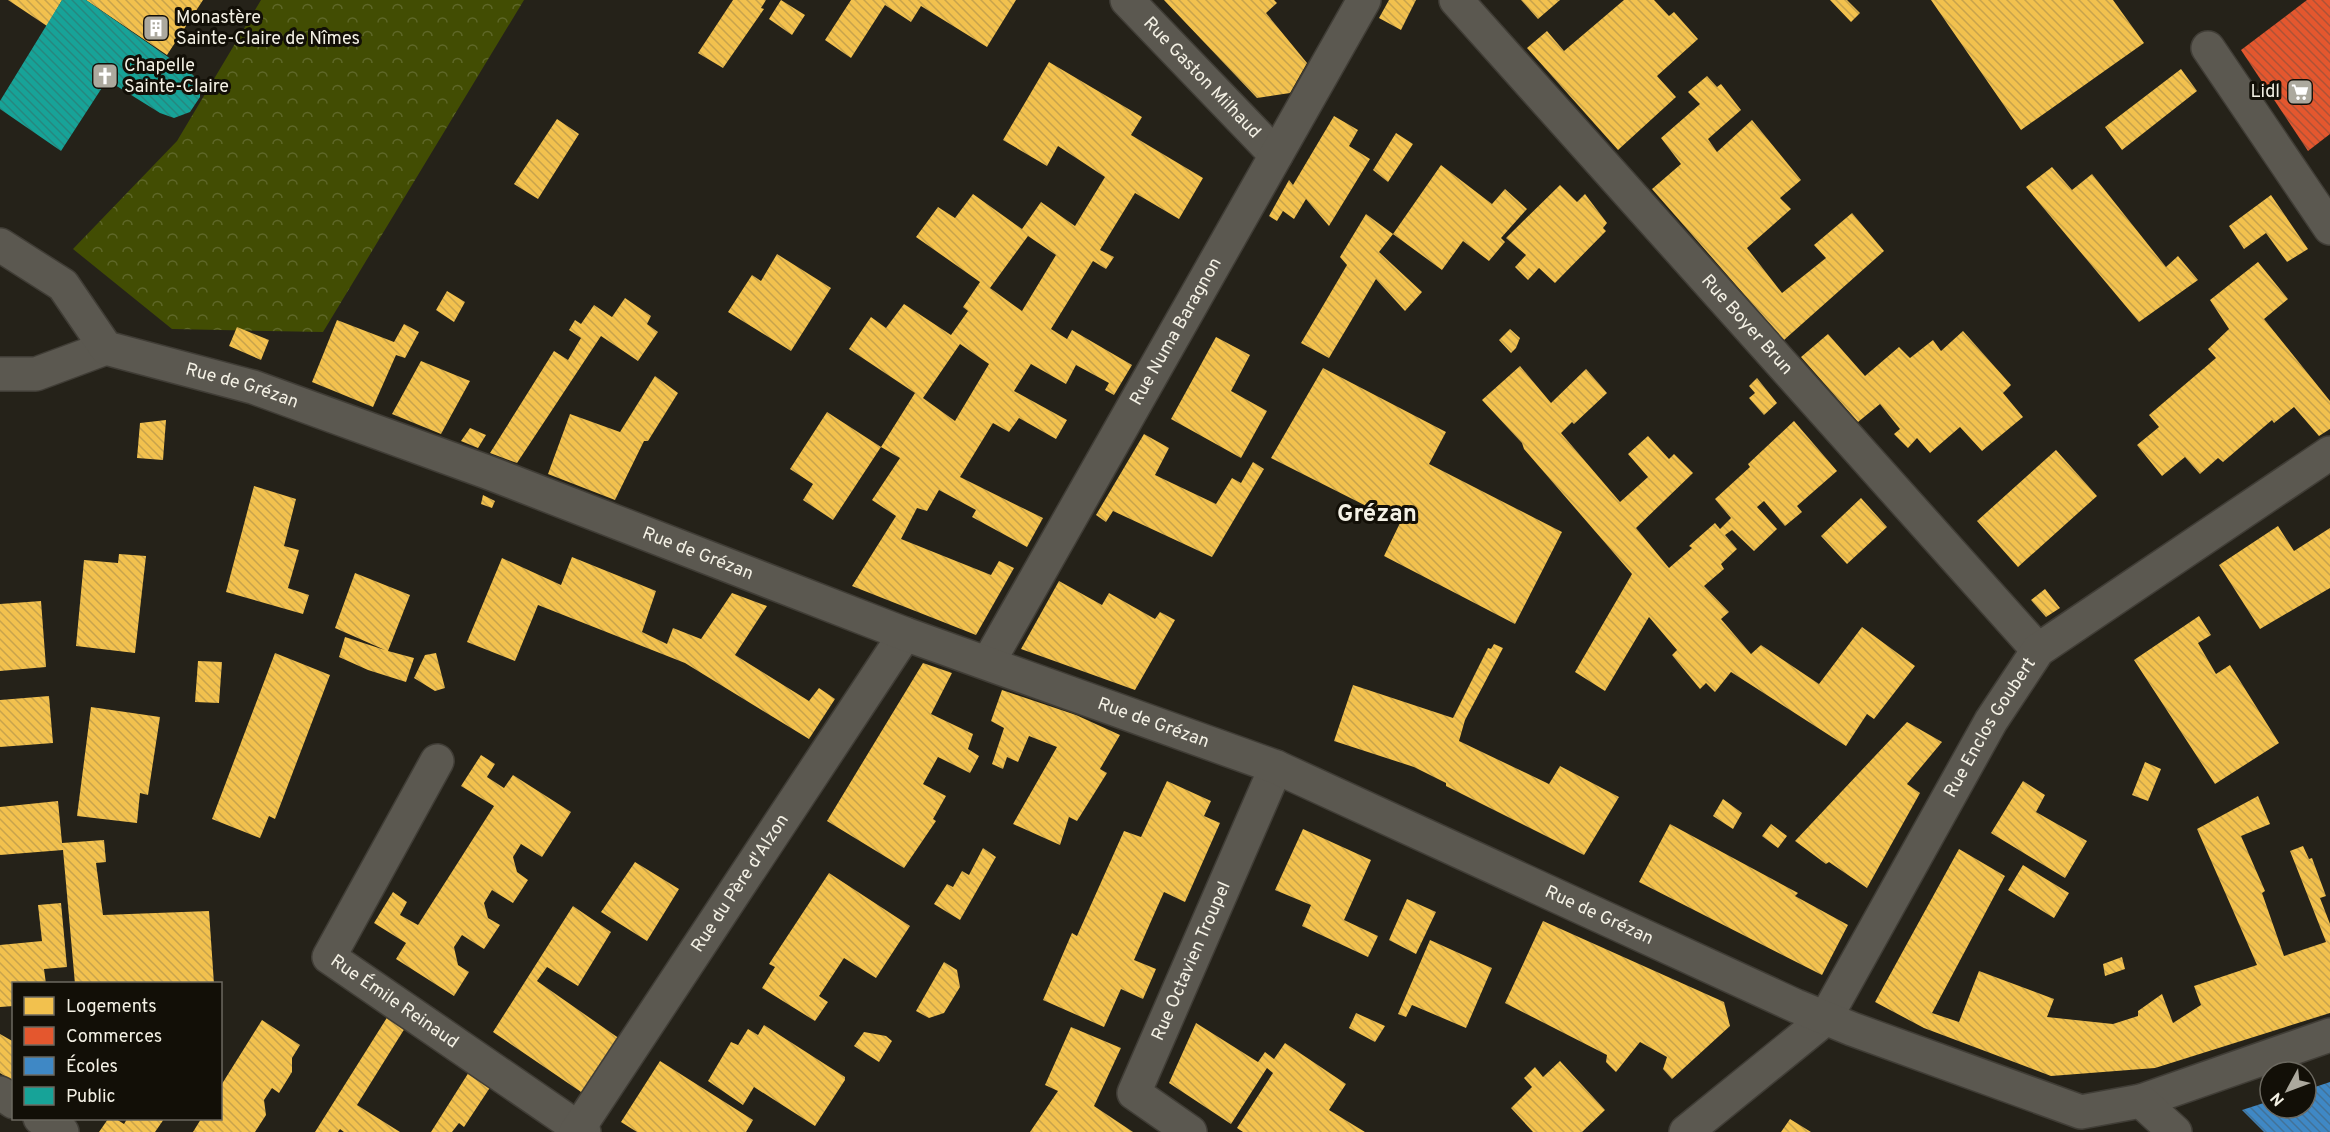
<svg xmlns="http://www.w3.org/2000/svg" width="2330" height="1132" font-family="Overpass,sans-serif">
	<style>
		.forest { fill: url(#forest-crowns) }
		.homes { fill: url(#homes-back-hatch); fill-rule: evenodd }
		.shops { fill: url(#shops-back-hatch) }
		.schools { fill: url(#schools-back-hatch) }
		.public { fill: url(#public-back-hatch) }
		.lines { fill: none; stroke-linecap: round; stroke-linejoin: round }
		.minor-casing { stroke: #403d36; stroke-width: 36 }
		.tertiary-casing { stroke: #403d36; stroke-width: 36 }
		.minor { stroke: #5b5850; stroke-width: 33 }
		.tertiary { stroke: #5b5850; stroke-width: 33 }
		.labels { text-anchor: middle; dominant-baseline: central; stroke-width: 6; stroke-linejoin: round; paint-order: stroke }
		.poi-label { font-size: 18px; fill: #f4f1e5; stroke: #120f07; text-anchor: start }
		.street-label { font-size: 18px; fill: #f4f1e5; stroke: #120f07 }
		.district-label { font-size: 24px; font-weight: bold; fill: #f4f1e5; stroke: #120f07 }
	</style>
	<defs>
		<pattern id="forest-crowns" width="20" height="18" patternUnits="userSpaceOnUse" patternTransform="scale(1.5)"><rect width="20" height="18" fill="#424d03"/><path d="M2 6a3 3 0 1 1 6 0M12 15a3 3 0 1 1 6 0" fill="none" stroke="#5e6728"/></pattern>
		<pattern id="homes-back-hatch" width="6" height="6" patternUnits="userSpaceOnUse" patternTransform="scale(1.5)"><rect width="6" height="6" fill="#f2c14e"/><path d="M-1 5l2 2M0 0l6 6M5-1l2 2" fill="none" stroke="#c8a34c"/></pattern>
		<pattern id="shops-back-hatch" width="6" height="6" patternUnits="userSpaceOnUse" patternTransform="scale(1.5)"><rect width="6" height="6" fill="#e4572e"/><path d="M-1 5l2 2M0 0l6 6M5-1l2 2" fill="none" stroke="#ae5236"/></pattern>
		<pattern id="schools-back-hatch" width="6" height="6" patternUnits="userSpaceOnUse" patternTransform="scale(1.5)"><rect width="6" height="6" fill="#3f88c5"/><path d="M-1 5l2 2M0 0l6 6M5-1l2 2" fill="none" stroke="#427298"/></pattern>
		<pattern id="public-back-hatch" width="6" height="6" patternUnits="userSpaceOnUse" patternTransform="scale(1.5)"><rect width="6" height="6" fill="#17a398"/><path d="M-1 5l2 2M0 0l6 6M5-1l2 2" fill="none" stroke="#26887f"/></pattern>
	</defs>
	<rect width="100%" height="100%" fill="#252219"/>
	<path class="forest" d="M 261,0 L 524,0 L 323,332 L 172,329 L 73,249 L 177,141 Z"/>
	<path class="homes" d="M 8,0 L 62,0 L 47,26 Z
		M 86,0 L 203,0 L 167,55 Z
		M 733,0 L 766,0 L 761,8 L 764,9 L 723,68 L 698,53 Z
		M 781,0 L 805,15 L 792,35 L 769,19 Z
		M 851,0 L 1016,0 L 987,47 L 921,6 L 911,22 L 885,5 L 851,58 L 825,40 Z
		M 1164,0 L 1274,0 L 1277,3 L 1266,13 L 1307,63 L 1290,93 L 1257,98 Z
		M 1389,0 L 1416,0 L 1401,30 L 1379,18 Z
		M 1521,0 L 1560,0 L 1538,19 Z
		M 1624,0 L 1654,0 L 1669,16 L 1674,12 L 1698,39 L 1657,76 L 1676,97 L 1618,150 L 1527,48 L 1547,31 L 1564,51 Z
		M 1830,0 L 1847,0 L 1860,13 L 1851,22 Z
		M 1931,0 L 2113,0 L 2144,43 L 2021,130 Z
		M 1049,62 L 1142,117 L 1131,135 L 1203,178 L 1179,219 L 1135,193 L 1100,250 L 1114,257 L 1106,269 L 1093,261 L 1051,329 L 1067,339 L 1072,330 L 1132,365 L 1114,395 L 1105,390 L 1109,383 L 1076,365 L 1066,384 L 1031,364 L 1014,391 L 1067,420 L 1056,439 L 1019,418 L 1009,432 L 993,423 L 960,477 L 1043,518 L 1027,547 L 972,517 L 976,510 L 939,490 L 927,511 L 917,508 L 901,539 L 991,575 L 999,561 L 1014,568 L 976,635 L 852,586 L 896,516 L 872,500 L 900,458 L 881,447 L 915,393 L 849,349 L 871,317 L 886,328 L 904,304 L 951,335 L 968,311 L 963,307 L 980,282 L 916,237 L 938,207 L 955,218 L 973,194 L 1022,229 L 1041,202 L 1075,226 L 1105,177 L 1058,146 L 1047,166 L 1003,140 ZM 1028,236 L 1056,255 L 1022,311 L 990,288 ZM 960,344 L 989,364 L 955,421 L 923,398 Z
		M 2181,69 L 2197,91 L 2122,150 L 2105,127 Z
		M 1707,76 L 1717,87 L 1721,84 L 1741,110 L 1708,139 L 1717,152 L 1752,120 L 1801,180 L 1780,198 L 1791,209 L 1747,248 L 1782,293 L 1826,258 L 1814,245 L 1852,213 L 1884,251 L 1784,340 L 1652,189 L 1681,164 L 1661,138 L 1700,104 L 1688,92 Z
		M 1334,116 L 1358,130 L 1349,146 L 1370,159 L 1329,226 L 1306,199 L 1294,219 L 1283,211 L 1277,221 L 1269,216 L 1289,180 L 1293,185 Z
		M 557,119 L 579,134 L 538,199 L 514,184 Z
		M 1396,133 L 1413,144 L 1388,182 L 1373,170 Z
		M 1441,165 L 1492,204 L 1505,189 L 1527,209 L 1501,238 L 1505,242 L 1489,261 L 1463,241 L 1442,270 L 1393,234 Z
		M 2052,167 L 2072,190 L 2092,174 L 2166,267 L 2178,256 L 2198,280 L 2139,322 L 2026,187 Z
		M 1560,185 L 1577,202 L 1585,194 L 1607,223 L 1603,228 L 1606,231 L 1555,283 L 1539,268 L 1528,280 L 1515,267 L 1526,255 L 1506,238 Z
		M 2271,195 L 2308,249 L 2287,262 L 2266,233 L 2244,249 L 2229,226 Z
		M 1366,214 L 1393,234 L 1379,252 L 1422,292 L 1405,311 L 1376,279 L 1329,358 L 1301,343 L 1347,265 L 1340,257 Z
		M 777,254 L 831,288 L 791,351 L 728,312 L 752,275 L 761,281 Z
		M 2258,262 L 2288,299 L 2264,319 L 2330,401 L 2330,429 L 2319,436 L 2294,407 L 2274,423 L 2272,420 L 2223,462 L 2218,458 L 2200,474 L 2185,457 L 2162,476 L 2137,445 L 2159,427 L 2149,415 L 2216,358 L 2208,349 L 2229,329 L 2210,300 Z
		M 447,291 L 465,302 L 454,322 L 436,310 Z
		M 625,298 L 651,316 L 647,324 L 658,332 L 638,361 L 601,336 L 517,463 L 490,453 L 554,351 L 568,360 L 581,338 L 569,330 L 575,320 L 581,324 L 594,305 L 612,317 Z
		M 337,320 L 394,342 L 404,324 L 419,332 L 405,358 L 396,355 L 373,407 L 312,382 Z
		M 237,327 L 269,340 L 261,360 L 229,346 Z
		M 1510,329 L 1520,338 L 1516,348 L 1511,353 L 1499,340 Z
		M 1963,331 L 2011,385 L 2003,393 L 2023,417 L 1982,451 L 1960,427 L 1930,453 L 1917,438 L 1908,448 L 1894,434 L 1900,429 L 1880,404 L 1858,422 L 1801,357 L 1828,334 L 1865,376 L 1899,347 L 1910,358 L 1933,340 L 1941,351 Z
		M 1216,337 L 1250,355 L 1231,391 L 1267,411 L 1241,458 L 1171,419 Z
		M 421,361 L 470,381 L 441,434 L 392,414 Z
		M 1520,366 L 1551,403 L 1586,369 L 1607,393 L 1574,424 L 1572,422 L 1561,433 L 1620,502 L 1648,477 L 1628,454 L 1648,436 L 1669,459 L 1674,454 L 1693,473 L 1636,528 L 1669,568 L 1692,548 L 1689,546 L 1715,523 L 1720,529 L 1731,518 L 1715,499 L 1750,467 L 1748,464 L 1794,421 L 1837,471 L 1797,506 L 1802,512 L 1785,526 L 1764,501 L 1757,507 L 1777,529 L 1754,551 L 1732,530 L 1725,535 L 1737,549 L 1721,564 L 1724,569 L 1704,586 L 1729,612 L 1721,619 L 1751,654 L 1761,645 L 1819,684 L 1862,627 L 1915,666 L 1874,719 L 1867,714 L 1846,746 L 1731,672 L 1715,692 L 1706,683 L 1700,689 L 1672,655 L 1677,650 L 1649,617 L 1605,691 L 1575,672 L 1632,574 L 1524,449 L 1522,443 L 1482,400 Z
		M 1323,368 L 1446,432 L 1429,464 L 1562,532 L 1515,624 L 1384,556 L 1400,523 L 1271,458 Z
		M 655,376 L 678,393 L 648,441 L 644,441 L 615,500 L 548,474 L 570,414 L 620,432 Z
		M 1757,378 L 1777,403 L 1764,415 L 1749,398 L 1755,393 L 1749,386 Z
		M 827,412 L 881,447 L 833,520 L 803,500 L 813,484 L 790,469 Z
		M 166,420 L 163,460 L 137,458 L 140,423 Z
		M 470,428 L 486,435 L 478,448 L 461,441 Z
		M 1144,434 L 1169,448 L 1155,475 L 1216,504 L 1232,478 L 1241,483 L 1253,462 L 1264,469 L 1212,557 L 1113,511 L 1106,522 L 1096,515 Z
		M 2056,450 L 2097,496 L 2018,567 L 1977,521 Z
		M 254,486 L 296,499 L 284,546 L 299,550 L 288,588 L 309,595 L 303,614 L 226,592 Z
		M 483,495 L 495,501 L 492,508 L 481,504 Z
		M 1861,498 L 1887,527 L 1847,564 L 1821,536 Z
		M 2278,526 L 2294,551 L 2330,528 L 2330,588 L 2260,629 L 2219,565 Z
		M 119,554 L 146,556 L 135,653 L 76,646 L 84,560 L 118,563 Z
		M 572,557 L 656,591 L 642,632 L 667,644 L 673,628 L 701,639 L 732,593 L 767,606 L 735,655 L 809,701 L 819,688 L 835,699 L 809,739 L 685,663 L 538,605 L 515,661 L 467,642 L 502,558 L 561,585 Z
		M 355,573 L 410,595 L 388,651 L 414,658 L 406,682 L 368,670 L 339,657 L 345,637 L 385,650 L 335,628 Z
		M 1059,581 L 1102,605 L 1109,593 L 1155,619 L 1160,612 L 1175,620 L 1135,690 L 1021,649 Z
		M 2045,589 L 2060,608 L 2046,617 L 2031,600 Z
		M 41,601 L 46,667 L 0,671 L 0,604 Z
		M 2199,616 L 2211,635 L 2198,643 L 2216,674 L 2230,665 L 2279,743 L 2215,784 L 2134,660 Z
		M 1494,644 L 1503,648 L 1465,720 L 1459,741 L 1549,784 L 1560,766 L 1619,797 L 1584,855 L 1446,786 L 1446,783 L 1414,767 L 1334,741 L 1353,685 L 1453,718 L 1488,648 L 1491,649 Z
		M 275,653 L 330,675 L 275,819 L 269,816 L 260,838 L 212,819 Z
		M 436,653 L 445,688 L 435,691 L 414,678 L 425,655 Z
		M 198,661 L 222,662 L 219,703 L 195,702 Z
		M 923,663 L 952,673 L 931,714 L 973,734 L 968,749 L 979,756 L 970,773 L 938,757 L 923,784 L 946,796 L 933,819 L 936,821 L 904,868 L 827,821 Z
		M 1002,690 L 1076,715 L 1120,735 L 1100,769 L 1107,773 L 1077,821 L 1069,817 L 1060,845 L 1013,824 L 1057,747 L 1029,736 L 1018,762 L 1007,757 L 1003,769 L 992,764 L 1004,728 L 991,721 Z
		M 49,696 L 53,743 L 0,747 L 0,700 Z
		M 91,707 L 160,717 L 148,795 L 140,793 L 137,823 L 77,816 Z
		M 1907,722 L 1942,742 L 1907,784 L 1920,793 L 1867,888 L 1829,862 L 1826,864 L 1795,841 Z
		M 481,755 L 495,764 L 487,777 L 504,788 L 513,775 L 571,812 L 542,857 L 521,844 L 513,857 L 517,872 L 528,880 L 513,903 L 492,890 L 484,903 L 488,918 L 500,925 L 484,949 L 462,935 L 454,947 L 458,965 L 469,972 L 454,996 L 396,959 L 406,943 L 374,923 L 393,892 L 407,902 L 400,915 L 418,925 L 494,806 L 461,786 Z
		M 2145,762 L 2161,769 L 2148,801 L 2132,795 Z
		M 1167,781 L 1211,801 L 1204,816 L 1220,823 L 1185,902 L 1164,892 L 1152,919 L 1134,960 L 1156,969 L 1143,999 L 1121,989 L 1104,1027 L 1043,1000 L 1072,933 L 1077,936 L 1124,831 L 1141,837 Z
		M 2023,781 L 2045,795 L 2036,812 L 2087,841 L 2065,878 L 1991,833 Z
		M 2258,796 L 2270,824 L 2241,836 L 2265,891 L 2262,893 L 2284,956 L 2326,942 L 2290,851 L 2303,846 L 2309,859 L 2312,858 L 2326,896 L 2320,898 L 2330,924 L 2330,1013 L 2155,1068 L 2051,1076 L 1924,1028 L 1875,1002 L 1959,849 L 2005,876 L 1932,1013 L 1959,1022 L 1979,971 L 2054,999 L 2047,1017 L 2113,1024 L 2138,1016 L 2138,1011 L 2162,994 L 2173,1023 L 2201,1005 L 2194,986 L 2257,965 L 2197,829 Z
		M 1723,799 L 1742,813 L 1733,829 L 1713,816 Z
		M 58,801 L 62,843 L 104,840 L 106,862 L 96,863 L 103,915 L 209,911 L 214,984 L 75,984 L 63,850 L 0,855 L 0,807 Z
		M 1670,824 L 1798,893 L 1795,896 L 1848,925 L 1822,975 L 1639,882 Z
		M 1771,824 L 1787,836 L 1778,848 L 1762,836 Z
		M 1303,829 L 1371,860 L 1344,920 L 1378,936 L 1368,957 L 1302,926 L 1311,905 L 1275,890 Z
		M 983,848 L 996,857 L 960,920 L 934,904 L 947,884 L 953,887 L 962,871 L 969,875 Z
		M 635,862 L 679,889 L 647,941 L 601,912 Z
		M 2023,865 L 2069,893 L 2054,918 L 2008,890 Z
		M 829,873 L 910,926 L 876,978 L 844,958 L 819,996 L 828,1002 L 815,1021 L 762,988 L 775,967 L 769,964 Z
		M 1407,899 L 1436,912 L 1416,954 L 1389,940 Z
		M 61,903 L 67,967 L 44,969 L 46,984 L 14,984 L 14,1006 L 0,1007 L 0,945 L 42,941 L 38,905 Z
		M 573,906 L 611,932 L 578,986 L 547,967 L 537,981 L 620,1039 L 584,1094 L 493,1032 Z
		M 1543,921 L 1724,1002 L 1730,1026 L 1672,1079 L 1663,1069 L 1667,1057 L 1640,1042 L 1616,1072 L 1606,1062 L 1607,1055 L 1505,1003 Z
		M 1430,940 L 1492,968 L 1466,1028 L 1412,1005 L 1406,1017 L 1398,1014 Z
		M 2122,957 L 2125,969 L 2105,976 L 2103,964 Z
		M 944,962 L 957,970 L 960,987 L 944,1013 L 929,1018 L 916,1011 Z
		M 1356,1013 L 1385,1026 L 1375,1042 L 1349,1028 Z
		M 388,1016 L 405,1028 L 357,1105 L 400,1132 L 344,1132 L 340,1129 L 338,1132 L 315,1132 Z
		M 262,1020 L 300,1045 L 292,1058 L 292,1072 L 279,1093 L 272,1088 L 264,1100 L 266,1115 L 255,1132 L 193,1132 L 201,1119 L 220,1119 L 220,1087 Z
		M 1196,1023 L 1258,1062 L 1265,1052 L 1274,1059 L 1285,1043 L 1346,1084 L 1329,1110 L 1365,1132 L 1243,1132 L 1237,1128 L 1273,1073 L 1267,1068 L 1231,1124 L 1169,1083 Z
		M 764,1025 L 845,1077 L 845,1080 L 815,1126 L 754,1087 L 743,1105 L 708,1081 L 731,1042 L 738,1045 L 748,1029 L 758,1035 Z
		M 1071,1027 L 1121,1048 L 1094,1106 L 1133,1132 L 1030,1132 L 1058,1091 L 1045,1085 Z
		M 864,1032 L 886,1036 L 892,1041 L 879,1062 L 854,1046 Z
		M 0,1034 L 14,1042 L 14,1082 L 0,1073 Z
		M 660,1061 L 753,1120 L 746,1132 L 637,1132 L 621,1122 Z
		M 1560,1061 L 1605,1110 L 1582,1132 L 1533,1132 L 1511,1108 L 1532,1087 L 1524,1078 L 1535,1067 L 1543,1077 Z
		M 469,1072 L 491,1086 L 464,1127 L 459,1123 L 452,1132 L 431,1132 Z
		M 108,1119 L 116,1119 L 124,1124 L 127,1119 L 164,1119 L 155,1132 L 99,1132 Z
		M 1790,1119 L 1811,1132 L 1781,1132 Z"/>
	<path class="shops" d="M 2307,0 L 2330,0 L 2330,134 L 2308,151 L 2241,50 Z"/>
	<path class="schools" d="M 2330,1082 L 2330,1132 L 2264,1132 L 2242,1110 L 2270,1101 L 2270,1108 L 2306,1108 L 2306,1090 Z"/>
	<path class="public" d="M 62,0 L 86,0 L 191,73 L 197,79 L 200,89 L 200,97 L 190,112 L 174,118 L 160,113 L 107,80 L 61,151 L 0,109 L 0,101 Z"/>
	<g class="lines">
		<defs>
			<g id="minor">
				<path id="s1" d="M 1127,0 L 1276,155"/>
				<path id="s2" d="M 1456,0 L 2038,650"/>
				<path d="M 2208,48 L 2330,228"/>
				<path d="M 0,374 L 36,374 L 106,348"/>
				<path id="s3" d="M 988,663 L 1364,0"/>
				<path id="s4" d="M 437,761 L 329,957 L 584,1132"/>
				<path d="M 0,1093 L 14,1102"/>
				<path d="M 2141,1101 L 2330,1035"/>
				<path d="M 40,1118 L 62,1132"/>
				<path id="s5" d="M 576,1132 L 905,634"/>
				<path id="s6" d="M 1190,1132 L 1134,1093 L 1276,767"/>
				<path id="s7" d="M 1686,1132 L 1825,1019 L 1991,721 L 2038,650 L 2330,453"/>
			</g>
			<g id="tertiary">
				<path id="s8" d="M 0,245 L 63,285 L 106,348 L 253,387 L 487,472 L 905,634 L 1276,767 L 1796,1006 L 1852,1029 L 2081,1112 L 2141,1101 L 2175,1132"/>
			</g>
		</defs>
		<use href="#minor" class="minor-casing"/>
		<use href="#tertiary" class="tertiary-casing"/>
		<use href="#minor" class="minor"/>
		<use href="#tertiary" class="tertiary"/>
	</g>
	<defs>
		<symbol id="building-square" viewBox="-11 -11 22 22"><rect x="-9" y="-9" width="18" height="18" rx="4" fill="#aca99e" stroke="#120f07"/><path d="M-4-6H4V6H1V3H-1V6H-4ZM-2.5-4.3h1.7v1.8h-1.7ZM.8-4.3h1.7v1.8H.8ZM-2.5-1h1.7V.8h-1.7ZM.8-1h1.7V.8H.8Z" fill="#fff"/></symbol>
		<symbol id="church-square" viewBox="-11 -11 22 22"><rect x="-9" y="-9" width="18" height="18" rx="4" fill="#aca99e" stroke="#120f07"/><path d="M-1.2-6h2.4v3.5h3.3v2.4h-3.3V6h-2.4V-.1h-3.3v-2.4h3.3Z" fill="#fff"/></symbol>
		<symbol id="supermarket-square" viewBox="-11 -11 22 22"><rect x="-9" y="-9" width="18" height="18" rx="4" fill="#aca99e" stroke="#120f07"/><path d="M-6-5.5h2.5l.6 2H6L4.5 2H-2.5L-4.4-4H-6ZM-1.5 3.2a1.3 1.3 0 1 0 .1 0ZM3 3.2a1.3 1.3 0 1 0 .1 0Z" fill="#fff"/></symbol>
	</defs>
	<g fill-rule="evenodd">
		<use href="#building-square" x="141" y="13" width="30" height="30"/>
		<use href="#church-square" x="90" y="61" width="30" height="30"/>
		<use href="#supermarket-square" x="2285" y="77" width="30" height="30"/>
	</g>
	<g class="labels">
		<g class="poi-label">
			<text x="176" y="18">Monastère<tspan x="176" dy="21">Sainte-Claire de Nîmes</tspan></text>
			<text x="124" y="66">Chapelle<tspan x="124" dy="21">Sainte-Claire</tspan></text>
			<text x="2280" y="92" text-anchor="end">Lidl</text>
		</g>
		<g class="street-label">
			<text stroke="none"><textPath href="#s1" startOffset="108">Rue Gaston Milhaud</textPath></text>
			<text stroke="none"><textPath href="#s2" startOffset="436">Rue Boyer Brun</textPath></text>
			<text stroke="none"><textPath href="#s3" startOffset="381">Rue Numa Baragnon</textPath></text>
			<text stroke="none"><textPath href="#s8" startOffset="292">Rue de Grézan</textPath></text>
			<text stroke="none"><textPath href="#s8" startOffset="778">Rue de Grézan</textPath></text>
			<text stroke="none"><textPath href="#s8" startOffset="1264">Rue de Grézan</textPath></text>
			<text stroke="none"><textPath href="#s7" startOffset="514">Rue Enclos Goubert</textPath></text>
			<text stroke="none"><textPath href="#s5" startOffset="298">Rue du Père d'Alzon</textPath></text>
			<text stroke="none"><textPath href="#s8" startOffset="1750">Rue de Grézan</textPath></text>
			<text stroke="none"><textPath href="#s6" startOffset="212">Rue Octavien Troupel</textPath></text>
			<text stroke="none"><textPath href="#s4" startOffset="303">Rue Émile Reinaud</textPath></text>
		</g>
		<g class="district-label">
			<text x="1377" y="515">Grézan</text>
		</g>
	</g>
	<rect x="12" y="982" width="210" height="138" fill="#120f07" stroke="#6c6960" stroke-width="1.5"/>
	<rect x="24" y="997" width="30" height="18" fill="#f2c14e" stroke="#6c6960" stroke-width="1.5"/>
	<text x="66" y="1012" font-size="18" fill="#f4f1e5">Logements</text>
	<rect x="24" y="1027" width="30" height="18" fill="#e4572e" stroke="#6c6960" stroke-width="1.5"/>
	<text x="66" y="1042" font-size="18" fill="#f4f1e5">Commerces</text>
	<rect x="24" y="1057" width="30" height="18" fill="#3f88c5" stroke="#6c6960" stroke-width="1.5"/>
	<text x="66" y="1072" font-size="18" fill="#f4f1e5">Écoles</text>
	<rect x="24" y="1087" width="30" height="18" fill="#17a398" stroke="#6c6960" stroke-width="1.5"/>
	<text x="66" y="1102" font-size="18" fill="#f4f1e5">Public</text>
	<g transform="translate(2288 1090) rotate(229)"><circle r="28" fill="#120f07" stroke="#6c6960" stroke-width="1.5"/>
	<path d="M0-4.5L10 22L0 15L-10 22Z" fill="#aca99e"/>
	<text y="-9" font-size="16" font-weight="bold" text-anchor="middle" fill="#f4f1e5">N</text>
	</g>
</svg>
